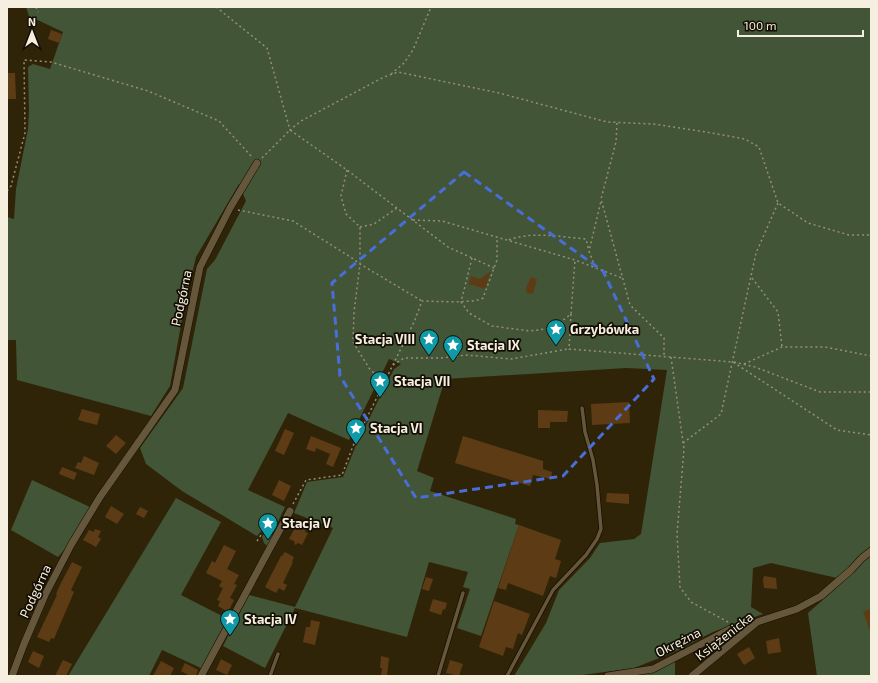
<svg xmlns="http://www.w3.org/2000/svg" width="878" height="683" font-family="'Exo 2',sans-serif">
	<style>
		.green { fill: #425536 }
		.building { fill: #5d3c15 }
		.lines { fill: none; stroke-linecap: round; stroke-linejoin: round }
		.lane-casing { stroke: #180c00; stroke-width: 5 }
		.street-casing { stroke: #180c00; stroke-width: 8 }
		.path { stroke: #988e78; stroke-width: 1.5; stroke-dasharray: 2 3; stroke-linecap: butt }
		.lane { stroke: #65573b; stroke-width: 3.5 }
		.street { stroke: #65573b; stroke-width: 7 }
		.marked { fill: none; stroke: #486ed9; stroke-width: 3; stroke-dasharray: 8 5; stroke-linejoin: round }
		.labels { text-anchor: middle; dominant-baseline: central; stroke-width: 3.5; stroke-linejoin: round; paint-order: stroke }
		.street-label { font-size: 13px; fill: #f6eede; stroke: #130e04 }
		.poi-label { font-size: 13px; font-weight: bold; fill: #f6eede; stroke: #130e04; text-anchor: start }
	</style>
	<rect width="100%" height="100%" fill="#302408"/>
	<path class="green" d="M 26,7 L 871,7 L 871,676 L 817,676 L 808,613 L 842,583 L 837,578 L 771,563 L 753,568 L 751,607 L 763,614 L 713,632 L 672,653 L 634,668 L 575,676 L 514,676 L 546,623 L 559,590 L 590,558 L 600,543 L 634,539 L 641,534 L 667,370 L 626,368 L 445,379 L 417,471 L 434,478 L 430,491 L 516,519 L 515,524 L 519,525 L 481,636 L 457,628 L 470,589 L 463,587 L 468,572 L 429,562 L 407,637 L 295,608 L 265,668 L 223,646 L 249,595 L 295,607 L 333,528 L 294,513 L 307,482 L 343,477 L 357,443 L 394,369 L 401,364 L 389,359 L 349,440 L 288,413 L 248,490 L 285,507 L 275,528 L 265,527 L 257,536 L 182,491 L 146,464 L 140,448 L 183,388 L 207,269 L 215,260 L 246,201 L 239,184 L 196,257 L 186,297 L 170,386 L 151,416 L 17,380 L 16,340 L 7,340 L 7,217 L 14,219 L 16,189 L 28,129 L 29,111 L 28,67 L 33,64 L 50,69 L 63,32 L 29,16 Z
		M 32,480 L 90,507 L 67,547 L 58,557 L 11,530 Z
		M 176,498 L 221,522 L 181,595 L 230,620 L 203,669 L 162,650 L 149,676 L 68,676 Z
		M 269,532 L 274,536 L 268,547 L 264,543 L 262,537 L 263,535 Z
		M 675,661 L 675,676 L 629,676 Z"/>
	<path class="building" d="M 51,30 L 62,34 L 59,43 L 48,39 Z
		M 7,73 L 15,73 L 16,99 L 7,99 Z
		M 491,271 L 485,289 L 469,284 L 471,276 L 480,279 Z
		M 531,277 L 537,279 L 533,294 L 527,293 L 526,291 L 526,288 Z
		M 629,402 L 630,423 L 592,425 L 591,404 Z
		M 82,409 L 100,414 L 97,425 L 78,420 Z
		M 538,410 L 568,411 L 567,422 L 550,422 L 550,428 L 538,428 Z
		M 285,429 L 294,433 L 284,455 L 275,451 Z
		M 116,435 L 126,443 L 116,454 L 106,446 Z
		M 311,436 L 341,448 L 333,467 L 326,464 L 330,454 L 316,448 L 315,452 L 306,449 Z
		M 463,436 L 543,461 L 543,469 L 552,472 L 551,479 L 533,475 L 530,486 L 455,463 Z
		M 84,456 L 99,463 L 94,475 L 75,468 L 78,462 L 81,463 Z
		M 62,467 L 77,473 L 74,480 L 59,474 Z
		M 279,480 L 291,486 L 284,501 L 272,495 Z
		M 607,493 L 629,494 L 629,504 L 606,502 Z
		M 111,506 L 124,514 L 117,524 L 105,517 Z
		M 140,507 L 148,511 L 144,518 L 136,514 Z
		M 299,520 L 308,525 L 305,532 L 308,533 L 302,545 L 298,543 L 295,545 L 294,541 L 289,539 Z
		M 519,525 L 561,540 L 555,559 L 561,561 L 556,578 L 550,576 L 543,596 L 508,583 L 506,590 L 498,588 Z
		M 95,529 L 101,531 L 98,537 L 101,539 L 96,547 L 83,540 L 89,530 L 94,532 Z
		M 224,545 L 236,551 L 227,569 L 239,575 L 234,584 L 237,585 L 230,598 L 234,600 L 228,612 L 218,606 L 220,601 L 217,600 L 223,588 L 219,586 L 222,581 L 206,573 L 212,561 L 215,563 Z
		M 285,552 L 294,557 L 292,561 L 293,562 L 283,583 L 287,585 L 284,591 L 279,588 L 276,593 L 265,587 L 281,556 L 282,556 Z
		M 72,562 L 82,567 L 71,590 L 74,592 L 56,634 L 54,639 L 51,638 L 49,642 L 37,637 L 57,595 L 56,594 L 61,583 Z
		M 764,576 L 776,578 L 777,589 L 764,588 L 763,580 Z
		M 426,577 L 433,579 L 429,591 L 422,589 Z
		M 433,599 L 447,603 L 445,610 L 443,609 L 441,615 L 429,611 Z
		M 494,601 L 530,614 L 522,635 L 518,633 L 513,649 L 506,647 L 503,656 L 479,647 Z
		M 869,609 L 871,615 L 870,631 L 863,612 Z
		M 311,620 L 320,622 L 315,645 L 303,642 L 306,627 L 310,627 Z
		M 779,638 L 781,652 L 768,654 L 766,641 Z
		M 749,647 L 755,658 L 744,665 L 737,654 Z
		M 33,651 L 44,656 L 39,668 L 28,662 Z
		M 381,656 L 389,658 L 387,676 L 381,676 L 382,668 L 380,668 Z
		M 221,659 L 232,665 L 227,675 L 216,670 Z
		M 63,660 L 72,664 L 66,676 L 55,676 Z
		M 450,660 L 463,664 L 459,676 L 446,673 Z
		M 161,661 L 174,668 L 170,676 L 153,676 Z
		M 185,663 L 198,670 L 196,676 L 190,676 L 181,671 Z"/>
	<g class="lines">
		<defs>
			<path id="lane" d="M 270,676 L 278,654
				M 438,676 L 463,593
				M 507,676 L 553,590 L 586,555 L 597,539 L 601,529 L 597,485 L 593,460 L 585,432 L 582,408"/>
			<path id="street" d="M 12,676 L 24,644 L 45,595 L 71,545 L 100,497 L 175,390 L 200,267 L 230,208 L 257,163
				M 201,676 L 290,511
				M 608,676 L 653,669 L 730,629 L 755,623
				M 692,676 L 757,622 L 797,609 L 821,596 L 851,570 L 862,558 L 871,551"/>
		</defs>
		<use href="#lane" class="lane-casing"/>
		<use href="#street" class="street-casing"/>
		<path class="path" d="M 36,7 L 38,12
			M 216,7 L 267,48 L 290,130 L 301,121 L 384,77 L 398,72 L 499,93 L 607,122 L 653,124 L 706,132 L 745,139 L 759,147 L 778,203 L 808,223 L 849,235 L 871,235
			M 391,74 L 404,63 L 413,50 L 431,7
			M 617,123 L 616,142 L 601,199 L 630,305 L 664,338 L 664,356
			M 262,158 L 290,130 L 347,170 L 448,247 L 494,268
			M 347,170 L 341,196 L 346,214 L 360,227 L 360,264 L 354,312 L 353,342 L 369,368 L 384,383
			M 7,191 L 11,186 L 25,133 L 24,60 L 51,62 L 148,91 L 219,121 L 252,157
			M 238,210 L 293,221 L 352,258 L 360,264 L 422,301
			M 413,220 L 442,221 L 575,260 L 622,278
			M 360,227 L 374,224 L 397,208
			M 509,240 C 530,231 563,237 586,239 L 589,251
			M 472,258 L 461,302 L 469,313 L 492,326 L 530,331 L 553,328 L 571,314 L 575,260
			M 595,267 L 589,251 L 601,201
			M 752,278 L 778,312 L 782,347
			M 571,314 L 569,349 L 733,362 L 837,430 L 871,435
			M 671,357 L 684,449 L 677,534 L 680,587 L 691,602 L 728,622
			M 734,362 L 755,367 L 820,392 L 871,392
			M 744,364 L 782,347 L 825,347 L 871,356
			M 393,365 L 404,358 L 441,358 L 466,355 L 511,359 L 568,349
			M 683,443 L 721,414 L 756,253 L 778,203
			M 293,504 L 306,480 L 342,475 L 353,446 L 415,320 L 422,301 C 435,301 473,304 483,298 L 497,260 L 497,237
			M 257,541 L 261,535 L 268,530 L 270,531"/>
		<use href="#lane" class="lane"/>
		<use href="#street" class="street"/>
	</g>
	<path class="marked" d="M 464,172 L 603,271 L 654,379 L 563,476 L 416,498 L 340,376 L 332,283 Z"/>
	<defs>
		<symbol id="sight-pin" viewBox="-11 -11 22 30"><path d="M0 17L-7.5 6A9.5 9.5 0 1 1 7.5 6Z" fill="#0f9aa8" stroke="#130e04"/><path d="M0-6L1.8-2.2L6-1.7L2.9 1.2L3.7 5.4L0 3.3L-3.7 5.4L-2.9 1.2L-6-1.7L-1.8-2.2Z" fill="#fff"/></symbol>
	</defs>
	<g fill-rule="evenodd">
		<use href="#sight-pin" x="545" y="318" width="22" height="30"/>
		<use href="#sight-pin" x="418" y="328" width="22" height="30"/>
		<use href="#sight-pin" x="442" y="334" width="22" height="30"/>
		<use href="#sight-pin" x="369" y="370" width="22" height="30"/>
		<use href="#sight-pin" x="345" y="417" width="22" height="30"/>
		<use href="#sight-pin" x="257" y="512" width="22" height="30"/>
		<use href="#sight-pin" x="219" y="608" width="22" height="30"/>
	</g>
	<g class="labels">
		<g class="street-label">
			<text transform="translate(181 298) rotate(-78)">Podgórna</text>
			<text transform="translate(35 591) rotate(-65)">Podgórna</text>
			<text transform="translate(724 636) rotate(-38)">Książenicka</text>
			<text transform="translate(678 642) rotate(-27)">Okrężna</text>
		</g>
		<g class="poi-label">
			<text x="570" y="329">Grzybówka</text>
			<text x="415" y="339" text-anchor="end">Stacja VIII</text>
			<text x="467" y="345">Stacja IX</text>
			<text x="394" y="381">Stacja VII</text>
			<text x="370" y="428">Stacja VI</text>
			<text x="282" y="523">Stacja V</text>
			<text x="244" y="619">Stacja IV</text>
		</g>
	</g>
	<rect width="878" height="683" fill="none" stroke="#f6eede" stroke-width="16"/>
	<g transform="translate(32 32)" stroke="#130e04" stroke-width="3" paint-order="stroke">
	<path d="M0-3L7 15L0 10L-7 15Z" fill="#f6eede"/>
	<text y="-6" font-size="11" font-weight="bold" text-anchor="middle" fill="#f6eede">N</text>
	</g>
	<path d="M738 30v6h125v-6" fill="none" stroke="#f6eede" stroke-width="2"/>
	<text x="744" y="30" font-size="12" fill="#f6eede" stroke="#130e04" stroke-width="3" paint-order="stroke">100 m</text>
</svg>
